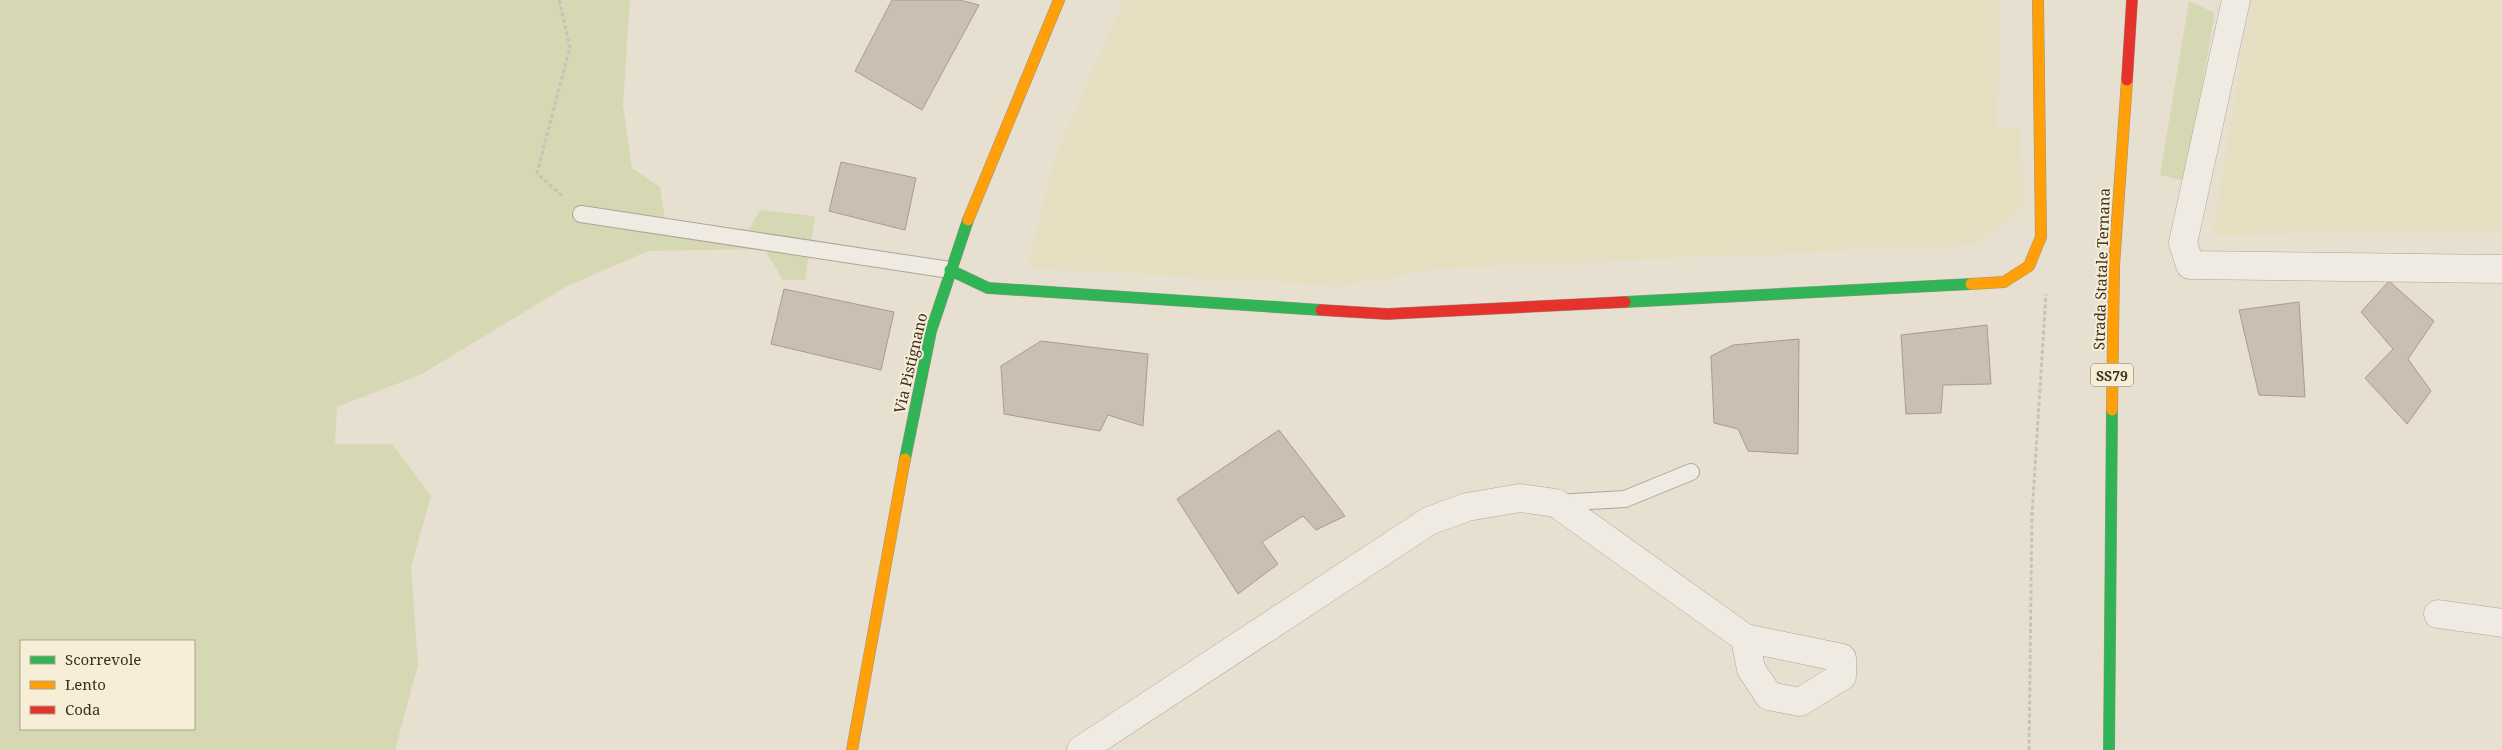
<svg xmlns="http://www.w3.org/2000/svg" width="2502" height="750" font-family="'Noto Serif',serif">
	<style>
		.farmland { fill: #e6dfc2 }
		.green { fill: #d6d7b3; fill-rule: evenodd }
		.building { fill: #cbbfb2; stroke: #a89c90 }
		.lines { fill: none; stroke-linecap: round; stroke-linejoin: round }
		.lane-casing { stroke: #ada599; stroke-width: 18 }
		.street-casing { stroke: #ada599; stroke-width: 29 }
		.fast-casing { stroke: #9c958a; stroke-width: 12 }
		.slow-casing { stroke: #9c958a; stroke-width: 12 }
		.jam-casing { stroke: #9c958a; stroke-width: 12 }
		.path { stroke: #c8c2b9; stroke-width: 3; stroke-dasharray: 4 2.5; stroke-linecap: butt }
		.lane { stroke: #efebe3; stroke-width: 16 }
		.street { stroke: #efebe3; stroke-width: 28 }
		.fast { stroke: #30b455; stroke-width: 11 }
		.slow { stroke: #ff9f0a; stroke-width: 11 }
		.jam { stroke: #e5322d; stroke-width: 11 }
		.labels { text-anchor: middle; dominant-baseline: central; stroke-width: 4; stroke-linejoin: round; paint-order: stroke }
		.shield { fill: #f7eed8; stroke: #756857; stroke-width: 1 }
		.shield-label { font-size: 14px; font-weight: bold; fill: #3d2e20 }
		.street-label { font-size: 15px; fill: #3d2e20; stroke: #f7eed8 }
	</style>
	<rect width="100%" height="100%" fill="#e7e0d1"/>
	<path class="farmland" d="M 1123,0 L 2000,0 L 1997,128 L 2020,128 L 2024,209 L 1974,245 L 1437,269 L 1341,286 L 1027,268 L 1056,155 Z
		M 2251,0 L 2502,0 L 2502,230 L 2212,236 Z"/>
	<path class="green" d="M 0,0 L 630,0 L 623,105 L 632,168 L 660,187 L 666,226 L 749,229 L 760,210 L 815,216 L 805,280 L 783,280 L 764,249 L 648,251 L 567,286 L 422,374 L 337,407 L 335,444 L 392,444 L 431,496 L 411,567 L 418,665 L 395,750 L 0,750 ZM 21,641 L 194,641 L 194,729 L 21,729 Z
		M 2189,1 L 2215,13 L 2185,181 L 2160,175 Z"/>
	<path class="building" d="M 892,0 L 960,0 L 979,5 L 922,110 L 855,71 Z
		M 841,162 L 916,178 L 905,230 L 829,211 Z
		M 2389,281 L 2434,321 L 2408,359 L 2431,391 L 2407,424 L 2365,378 L 2393,349 L 2361,312 Z
		M 784,289 L 894,312 L 881,370 L 771,344 Z
		M 2299,302 L 2305,397 L 2259,395 L 2239,310 Z
		M 1987,325 L 1991,384 L 1943,385 L 1941,413 L 1906,414 L 1901,335 Z
		M 1799,339 L 1798,454 L 1748,451 L 1738,429 L 1714,423 L 1711,356 L 1733,345 Z
		M 1041,341 L 1148,354 L 1143,426 L 1108,415 L 1100,431 L 1004,414 L 1001,366 Z
		M 1279,430 L 1345,516 L 1316,530 L 1303,516 L 1262,542 L 1278,564 L 1238,594 L 1177,499 Z"/>
	<g class="lines">
		<defs>
			<path id="lane" d="M 581,214 L 950,270
				M 1556,503 L 1625,499 L 1691,472"/>
			<path id="street" d="M 2236,0 L 2183,243 L 2190,265 L 2502,269
				M 2438,614 L 2502,623
				M 1081,750 L 1429,521 L 1467,507 L 1520,498 L 1556,503 L 1745,638 L 1842,658 L 1842,676 L 1800,702 L 1769,696 L 1751,669 L 1745,638"/>
			<path id="fast" d="M 950,270 L 988,288 L 1321,310
				M 1625,302 L 1971,284
				M 905,459 L 931,331 L 968,220
				M 2109,750 L 2112,410"/>
			<path id="slow" d="M 968,220 L 1059,0
				M 1971,284 L 2004,282 L 2029,266 L 2041,237 L 2038,0
				M 2112,410 L 2114,265 L 2127,80
				M 852,750 L 905,459"/>
			<path id="jam" d="M 2127,80 L 2132,0
				M 1321,310 L 1387,314 L 1625,302"/>
		</defs>
		<use href="#lane" class="lane-casing"/>
		<use href="#street" class="street-casing"/>
		<use href="#fast" class="fast-casing"/>
		<use href="#slow" class="slow-casing"/>
		<use href="#jam" class="jam-casing"/>
		<path class="path" d="M 559,0 L 570,47 L 537,173 L 562,196
			M 2029,750 L 2032,514 L 2046,294"/>
		<use href="#lane" class="lane"/>
		<use href="#street" class="street"/>
		<use href="#fast" class="fast"/>
		<use href="#slow" class="slow"/>
		<use href="#jam" class="jam"/>
	</g>
	<g class="labels">
		<rect class="shield" x="2091" y="363.5" width="42" height="23" rx="4"/>
		<g class="shield-label">
			<text x="2112" y="375">SS79</text>
		</g>
		<g class="street-label">
			<text transform="translate(2101 269) rotate(-88)">Strada Statale Ternana</text>
			<text transform="translate(910 363) rotate(-77)">Via Pistignano</text>
		</g>
	</g>
	<rect x="20" y="640" width="175" height="90" fill="#f7eed8" stroke="#ada18e"/>
	<rect x="30" y="656" width="25" height="8" fill="#30b455" stroke="#ada18e"/>
	<text x="65" y="665" font-size="15" fill="#3d2e20">Scorrevole</text>
	<rect x="30" y="681" width="25" height="8" fill="#ff9f0a" stroke="#ada18e"/>
	<text x="65" y="690" font-size="15" fill="#3d2e20">Lento</text>
	<rect x="30" y="706" width="25" height="8" fill="#e5322d" stroke="#ada18e"/>
	<text x="65" y="715" font-size="15" fill="#3d2e20">Coda</text>
</svg>
